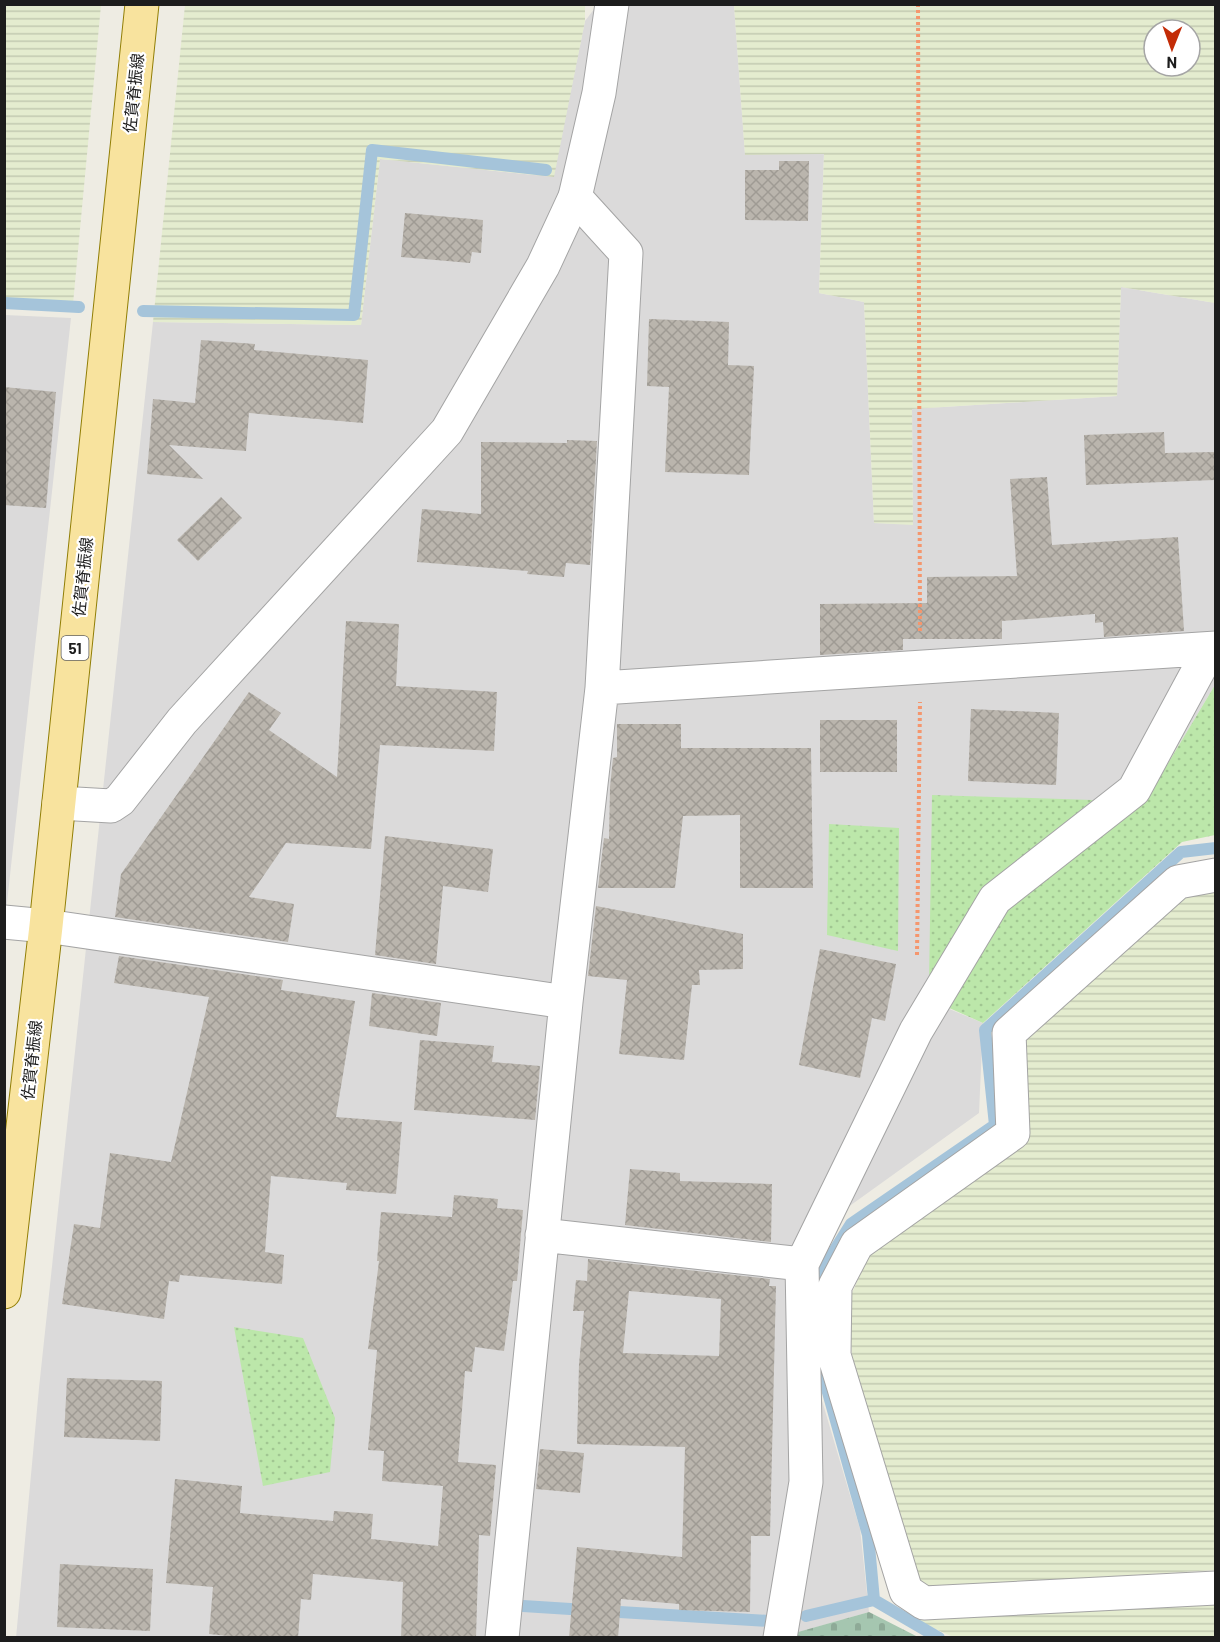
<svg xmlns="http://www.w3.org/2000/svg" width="1220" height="1642" font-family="Barlow,'Noto Sans JP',sans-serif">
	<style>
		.residential { fill: #dbdada }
		.farmland { fill: url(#farmland-rules); fill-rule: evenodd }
		.grass { fill: url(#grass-dots) }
		.cemetery { fill: url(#cemetery-stones) }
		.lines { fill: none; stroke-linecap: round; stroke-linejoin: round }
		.stream { stroke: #a5c4da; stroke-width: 12 }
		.building { fill: url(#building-cross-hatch); fill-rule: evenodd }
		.minor-casing { stroke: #a4a4a4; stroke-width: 35 }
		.tertiary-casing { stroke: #a4a4a4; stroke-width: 35 }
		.primary-casing { stroke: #917e05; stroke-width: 35 }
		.path { stroke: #f5966d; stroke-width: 4; stroke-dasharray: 3 3; stroke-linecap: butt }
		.minor { stroke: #fff; stroke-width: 33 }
		.tertiary { stroke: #fff; stroke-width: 33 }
		.primary { stroke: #f8e39e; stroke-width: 33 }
		.labels { text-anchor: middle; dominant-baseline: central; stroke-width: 4.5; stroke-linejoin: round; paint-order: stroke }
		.shield { fill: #fff; stroke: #616161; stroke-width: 1.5 }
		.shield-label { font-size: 15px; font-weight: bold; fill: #1d1d1d }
		.street-label { font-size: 16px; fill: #1d1d1d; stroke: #fff }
	</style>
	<defs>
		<pattern id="farmland-rules" width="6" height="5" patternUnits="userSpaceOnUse" patternTransform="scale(1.5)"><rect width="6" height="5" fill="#e4eccf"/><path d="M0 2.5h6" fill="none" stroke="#c3cab1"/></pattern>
		<pattern id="grass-dots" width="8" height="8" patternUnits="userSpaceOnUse" patternTransform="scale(1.5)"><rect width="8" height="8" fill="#bce7aa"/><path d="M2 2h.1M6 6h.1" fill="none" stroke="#a1c692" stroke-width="1.8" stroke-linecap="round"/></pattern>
		<pattern id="cemetery-stones" width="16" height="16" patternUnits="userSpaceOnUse" patternTransform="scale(1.5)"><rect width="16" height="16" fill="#a5c6b0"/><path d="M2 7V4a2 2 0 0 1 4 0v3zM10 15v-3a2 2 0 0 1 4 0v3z" fill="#8eaa97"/></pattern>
		<pattern id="building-cross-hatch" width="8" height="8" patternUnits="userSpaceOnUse" patternTransform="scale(1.5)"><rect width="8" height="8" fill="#bab5ad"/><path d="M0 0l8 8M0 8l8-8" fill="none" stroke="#9f9b94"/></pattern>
	</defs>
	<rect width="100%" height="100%" fill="#eeece3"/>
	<path class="residential" d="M 598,4 L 734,5 L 745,154 L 824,153 L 819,293 L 864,302 L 874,523 L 913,524 L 912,409 L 1117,396 L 1121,287 L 1215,303 L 1215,685 L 1149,795 L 947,1008 L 983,1023 L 979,1113 L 844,1210 L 815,1257 L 810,1360 L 860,1529 L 869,1612 L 792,1634 L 791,1638 L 16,1638 L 39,1388 L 153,322 L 361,325 L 380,159 L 553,177 L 585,21 Z
		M 5,315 L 71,318 L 5,921 Z"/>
	<path class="farmland" d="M 4,5 L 101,5 L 73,304 L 5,300 Z
		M 185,5 L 585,5 L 585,21 L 554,177 L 380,159 L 361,325 L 153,322 Z
		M 734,5 L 1215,5 L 1215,303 L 1121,287 L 1117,396 L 912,409 L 913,525 L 874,523 L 864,302 L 819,293 L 824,154 L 745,155 ZM 1154,30 L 1190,30 L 1190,66 L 1154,66 Z
		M 1188,893 L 1215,893 L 1215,1570 L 918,1588 L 853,1366 L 848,1302 L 872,1248 L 1029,1139 L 1023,1041 Z
		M 1215,1601 L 1215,1637 L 953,1637 L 911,1618 Z"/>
	<path class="grass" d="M 1215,685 L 1215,835 L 1182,842 L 983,1023 L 947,1007 L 999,908 L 1149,795 Z
		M 932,795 L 1093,800 L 981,891 L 929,983 Z
		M 829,824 L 899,828 L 898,951 L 827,935 Z
		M 234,1327 L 303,1338 L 335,1418 L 330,1472 L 263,1486 Z"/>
	<path class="cemetery" d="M 869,1612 L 918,1637 L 791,1638 L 791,1634 Z"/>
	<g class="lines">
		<path class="stream" d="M 4,303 L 79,307
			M 143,311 L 354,315 L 372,150 L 546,170
			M 821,1291 L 821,1272 L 851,1224 L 995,1125 L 985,1030 L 1181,852 L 1216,848
			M 820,1356 L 820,1364 L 868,1535 L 874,1600 L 939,1638
			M 523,1606 L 586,1610
			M 603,1611 L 770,1621
			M 806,1616 L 874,1600"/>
	</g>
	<path class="building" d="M 779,161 L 809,161 L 808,221 L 745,220 L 745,170 L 779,170 Z
		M 405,213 L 483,220 L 481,253 L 472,252 L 470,263 L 401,257 Z
		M 649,319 L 729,322 L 728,365 L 754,366 L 749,475 L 665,472 L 669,387 L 647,386 Z
		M 201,340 L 255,344 L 254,350 L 368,360 L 363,423 L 249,413 L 246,451 L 169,445 L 203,479 L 147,474 L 153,399 L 195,403 Z
		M 4,387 L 56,392 L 46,508 L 4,505 Z
		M 1164,432 L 1165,453 L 1215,452 L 1215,480 L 1086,485 L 1084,435 Z
		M 567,440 L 597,441 L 590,565 L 566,563 L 564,577 L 527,574 L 528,571 L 417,562 L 422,509 L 481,514 L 481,442 L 567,443 Z
		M 1047,477 L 1052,545 L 1178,537 L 1184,631 L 1104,637 L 1103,622 L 1095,623 L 1095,614 L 1002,621 L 1002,639 L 903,639 L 903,650 L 820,655 L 820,604 L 927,603 L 927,577 L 1017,576 L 1010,479 Z
		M 221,497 L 242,518 L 198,561 L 177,540 Z
		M 346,621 L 399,624 L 396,686 L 497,692 L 494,751 L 380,745 L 371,849 L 286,843 L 249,897 L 294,904 L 288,942 L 115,917 L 121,874 L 249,692 L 281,713 L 269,730 L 337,777 Z
		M 971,709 L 1059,713 L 1056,785 L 968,781 Z
		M 820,720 L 897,720 L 897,772 L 820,772 Z
		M 617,724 L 681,724 L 681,748 L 811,748 L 813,888 L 740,888 L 740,815 L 683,816 L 675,888 L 598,888 L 604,838 L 609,839 L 610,787 L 613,758 L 617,757 Z
		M 385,836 L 493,849 L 488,892 L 443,886 L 436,964 L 375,955 Z
		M 596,906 L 743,934 L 743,969 L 699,970 L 700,985 L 692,985 L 684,1060 L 619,1054 L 627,980 L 588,976 Z
		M 820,949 L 896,964 L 885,1021 L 872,1018 L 860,1078 L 799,1065 Z
		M 119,956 L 283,980 L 281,990 L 355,1001 L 336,1117 L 402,1122 L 396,1194 L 346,1190 L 347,1183 L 271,1176 L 265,1252 L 284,1255 L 282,1284 L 180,1275 L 179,1282 L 169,1281 L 164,1319 L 62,1304 L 74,1224 L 100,1228 L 110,1153 L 171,1162 L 209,997 L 114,983 Z
		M 372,993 L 441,1003 L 437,1036 L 369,1026 Z
		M 420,1040 L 494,1046 L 492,1062 L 540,1066 L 535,1120 L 414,1110 Z
		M 630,1169 L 680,1173 L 680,1181 L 772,1184 L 771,1242 L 625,1225 Z
		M 454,1195 L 498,1199 L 497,1208 L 523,1210 L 517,1281 L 513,1281 L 504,1351 L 475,1347 L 472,1372 L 465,1371 L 458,1462 L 496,1465 L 490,1536 L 479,1535 L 476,1638 L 401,1638 L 403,1582 L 313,1574 L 311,1600 L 301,1599 L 298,1638 L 246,1638 L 209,1634 L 213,1587 L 166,1583 L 175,1479 L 242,1486 L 240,1513 L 333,1521 L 334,1511 L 373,1514 L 371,1539 L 438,1546 L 443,1486 L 382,1481 L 384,1451 L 368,1450 L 377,1350 L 368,1349 L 379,1261 L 377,1261 L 381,1212 L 452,1217 Z
		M 588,1259 L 770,1279 L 769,1286 L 776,1286 L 770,1536 L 751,1536 L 750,1612 L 679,1610 L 679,1604 L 621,1599 L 618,1638 L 569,1638 L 577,1547 L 682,1557 L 685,1447 L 577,1444 L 579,1364 L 584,1311 L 573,1311 L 576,1280 L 587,1281 ZM 629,1291 L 721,1299 L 719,1356 L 623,1353 Z
		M 67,1378 L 162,1381 L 160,1441 L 64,1437 Z
		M 540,1449 L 584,1453 L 580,1493 L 536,1489 Z
		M 60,1564 L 153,1569 L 150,1631 L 57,1627 Z"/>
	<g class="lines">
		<defs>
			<path id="minor" d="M 602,688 L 1216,648
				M 1216,875 L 1178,882 L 1009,1033 L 1013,1133 L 857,1244 L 835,1286 L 834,1355 L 906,1591 L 924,1603 L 1216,1588
				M 4,922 L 46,926 L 566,1002
				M 542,1235 L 802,1264
				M 502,1638 L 566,1002 L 602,688 L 626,253 L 575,197
				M 780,1638 L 806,1482 L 802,1264 L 916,1031 L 995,899 L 1134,790 L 1210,649"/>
			<path id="tertiary" d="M 59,803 L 111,806 L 120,800 L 182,721 L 447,431 L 543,266 L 575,197 L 599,93 L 612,4"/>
			<path id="primary" d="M 4,1292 L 46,926 L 142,4"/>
		</defs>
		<use href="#minor" class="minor-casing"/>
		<use href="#tertiary" class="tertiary-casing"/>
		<use href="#primary" class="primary-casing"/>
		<path class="path" d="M 918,4 L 920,631
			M 917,955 L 920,702"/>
		<use href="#minor" class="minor"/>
		<use href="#tertiary" class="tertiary"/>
		<use href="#primary" class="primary"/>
	</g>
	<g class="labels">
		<rect class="shield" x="61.5" y="636" width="27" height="24" rx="4.5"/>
		<g class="shield-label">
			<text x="75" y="648">51</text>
		</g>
		<g class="street-label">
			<text transform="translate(133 93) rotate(-84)">佐賀脊振線</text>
			<text transform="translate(82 577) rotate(-84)">佐賀脊振線</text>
			<text transform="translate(31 1060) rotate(-84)">佐賀脊振線</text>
		</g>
	</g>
	<rect width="1220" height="1642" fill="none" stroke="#1d1d1d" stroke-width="12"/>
	<g transform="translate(1172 48) rotate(181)"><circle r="28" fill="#ffffff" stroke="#a5a5a5" stroke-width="1.5"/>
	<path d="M0-4.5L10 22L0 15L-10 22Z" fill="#c32c07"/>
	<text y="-9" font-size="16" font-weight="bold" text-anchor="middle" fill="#1d1d1d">N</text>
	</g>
</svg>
